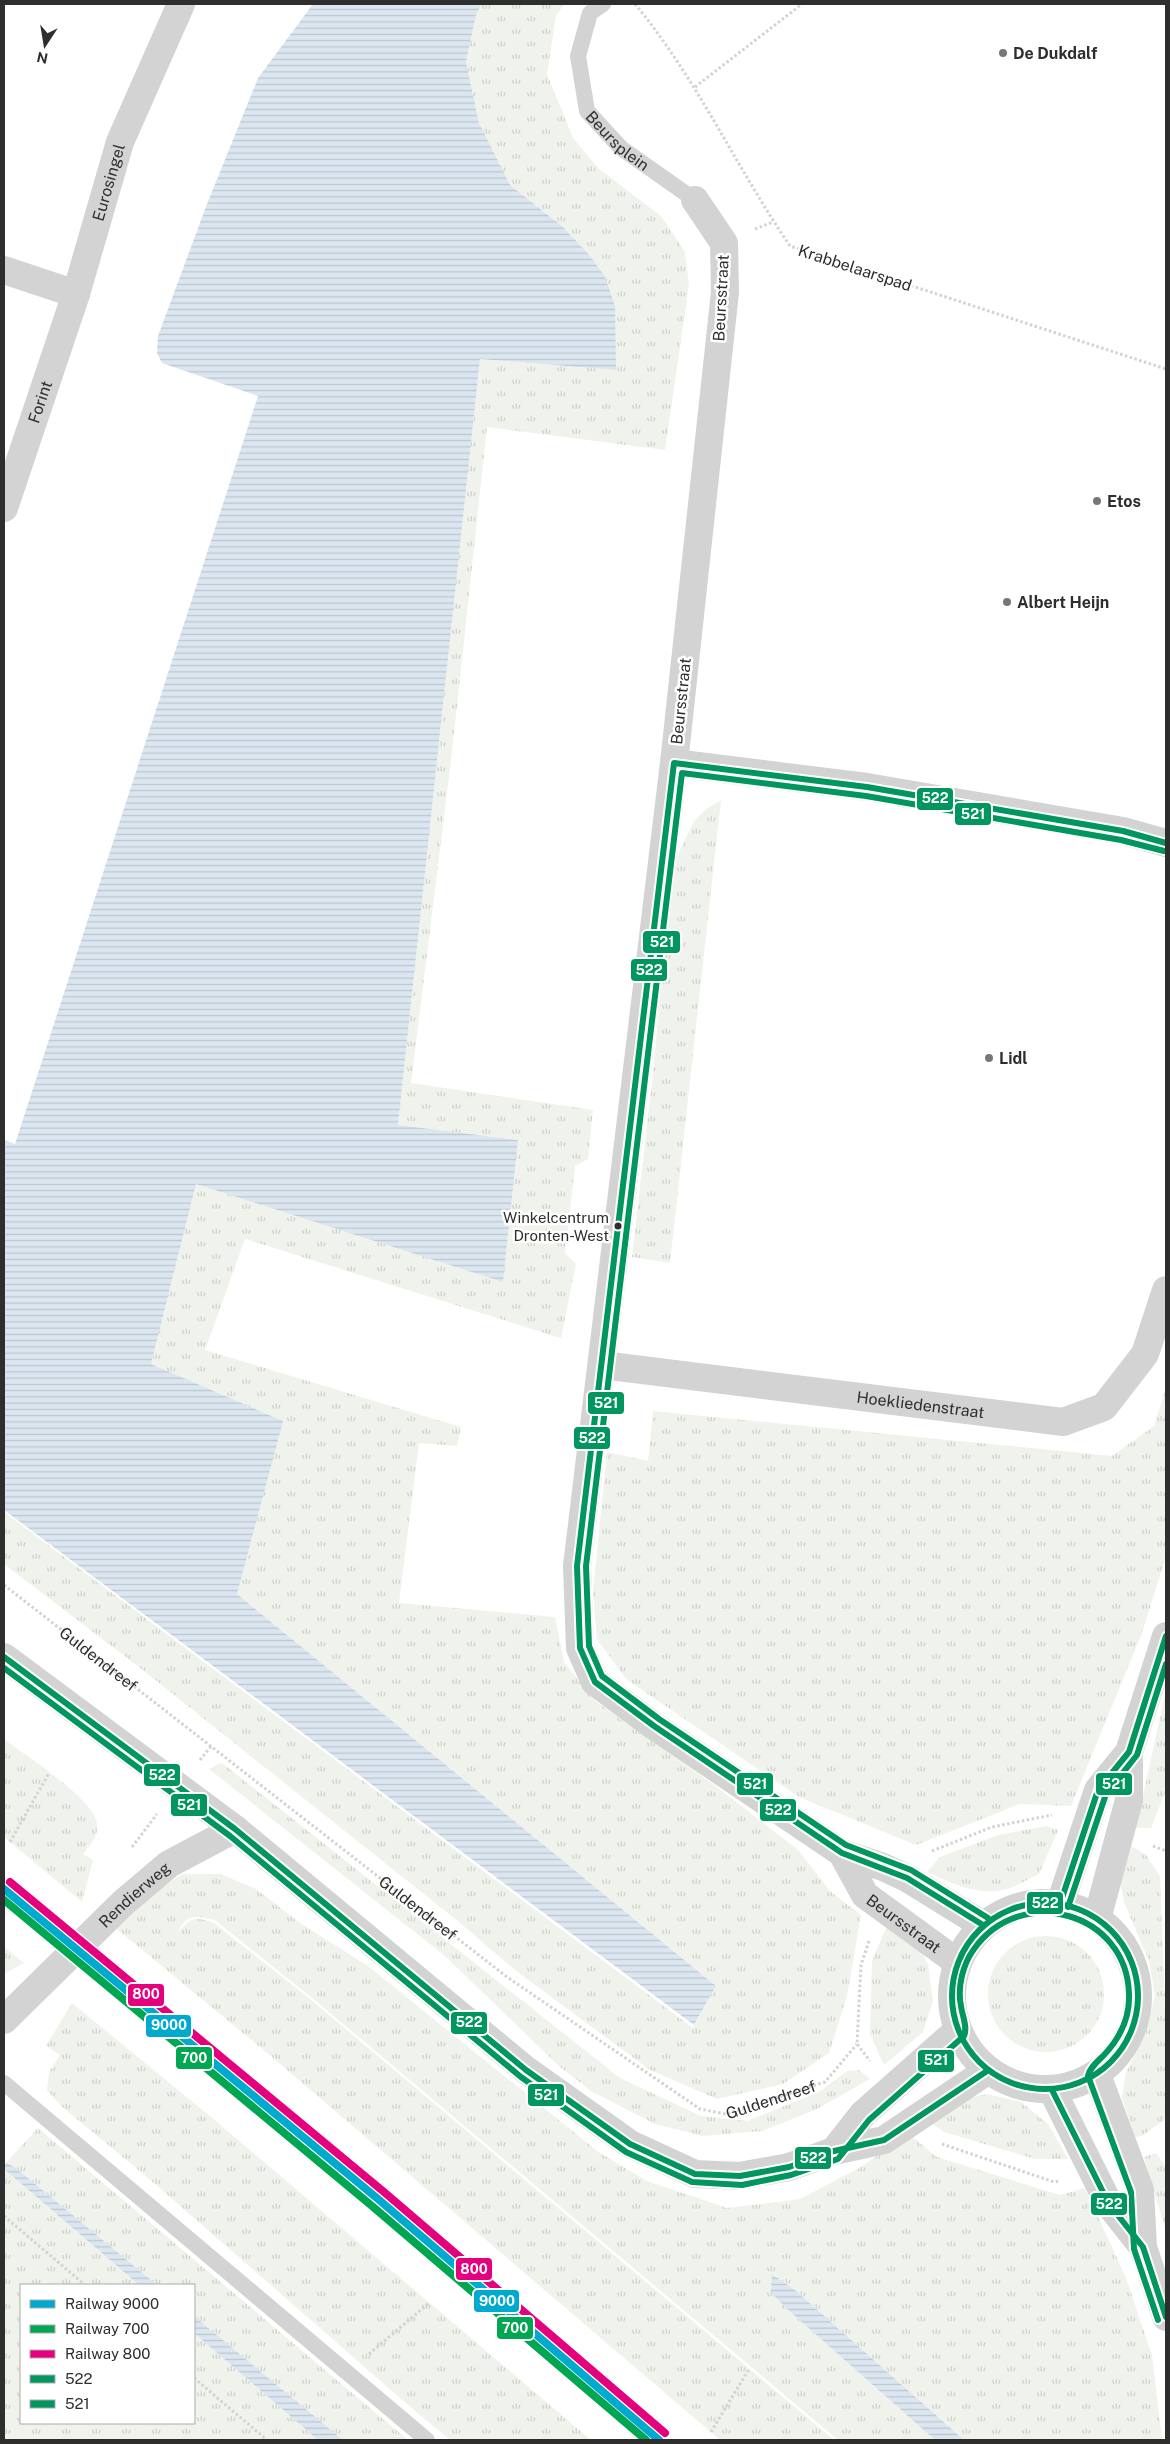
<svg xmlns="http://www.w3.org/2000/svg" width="1170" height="2444" font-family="'Public Sans',sans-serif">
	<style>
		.grass { fill: url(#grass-tufts) }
		.water { fill: url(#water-rules) }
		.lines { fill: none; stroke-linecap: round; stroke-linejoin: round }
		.path { stroke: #d3d3d3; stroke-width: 3; stroke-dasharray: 2.5 2.5; stroke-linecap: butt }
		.service { stroke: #d3d3d3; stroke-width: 16 }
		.minor { stroke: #d3d3d3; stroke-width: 28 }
		.tertiary { stroke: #d3d3d3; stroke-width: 28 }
		.bus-1-casing { stroke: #fff; stroke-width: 10 }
		.bus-2-casing { stroke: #fff; stroke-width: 10 }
		.bus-1 { stroke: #00965e; stroke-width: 6 }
		.bus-2 { stroke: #00965e; stroke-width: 6 }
		.rail-1-casing { stroke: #fff; stroke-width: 11 }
		.rail-2-casing { stroke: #fff; stroke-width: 11 }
		.rail-3-casing { stroke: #fff; stroke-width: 11 }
		.rail-1 { stroke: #00a9ce; stroke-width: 8 }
		.rail-2 { stroke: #00a651; stroke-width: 8 }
		.rail-3 { stroke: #e5007d; stroke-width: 8 }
		.poi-dot { fill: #777; stroke: #fff; stroke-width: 2 }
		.bus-dot { fill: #2e2e2e; stroke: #fff; stroke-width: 2 }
		.labels { text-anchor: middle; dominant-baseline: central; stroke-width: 5; stroke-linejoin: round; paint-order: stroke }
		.bus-label { font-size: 15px; fill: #2e2e2e; stroke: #fff; text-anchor: end }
		.poi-label { font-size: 16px; font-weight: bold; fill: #2e2e2e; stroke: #fff; text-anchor: start }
		.street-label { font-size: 16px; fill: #2e2e2e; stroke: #fff }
		.line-badge { stroke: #fff; stroke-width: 2 }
		.badge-label { font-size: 14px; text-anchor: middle; font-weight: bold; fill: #fff }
	</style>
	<defs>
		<pattern id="grass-tufts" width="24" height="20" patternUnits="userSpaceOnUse" patternTransform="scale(1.25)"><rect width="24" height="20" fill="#f0f3ec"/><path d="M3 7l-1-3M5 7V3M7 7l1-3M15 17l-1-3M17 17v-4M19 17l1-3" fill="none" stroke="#ced1cb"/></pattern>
		<pattern id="water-rules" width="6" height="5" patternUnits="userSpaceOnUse" patternTransform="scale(1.25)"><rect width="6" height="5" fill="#dbe6f0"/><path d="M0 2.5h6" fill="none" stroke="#bcc6ce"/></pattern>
	</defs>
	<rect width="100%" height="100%" fill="#fff"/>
	<path class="grass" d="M 482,4 L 564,4 L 556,16 L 547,74 L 573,138 L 599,169 L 661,216 L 685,252 L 689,285 L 665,450 L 487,427 L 452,752 L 411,1083 L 593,1110 L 588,1159 L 575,1166 L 565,1253 L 576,1264 L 561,1338 L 245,1239 L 205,1350 L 461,1427 L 457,1446 L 419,1443 L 399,1603 L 555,1617 L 564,1662 L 594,1700 L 721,1790 L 798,1850 L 831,1892 L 861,1915 L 847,1996 L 829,2053 L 783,2084 L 717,2099 L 650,2070 L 515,1970 L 459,1922 L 139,1667 L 4,1564 L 4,1512 L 693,2028 L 716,1986 L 237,1594 L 282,1421 L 151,1364 L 196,1184 L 503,1281 L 518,1140 L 398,1125 L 480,359 L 616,370 L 562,226 L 510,185 L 479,123 L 466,62 L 476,15 Z
		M 721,800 L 670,1263 L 632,1257 L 653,1073 L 672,867 L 694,821 L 706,809 Z
		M 1166,1388 L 1166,1556 L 1142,1633 L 1071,1806 L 1020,1804 L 916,1845 L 799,1797 L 626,1679 L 597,1639 L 593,1592 L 607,1452 L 648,1461 L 653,1411 L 1112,1456 L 1154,1426 Z
		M 1166,1690 L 1166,1790 L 1151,1828 L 1136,1828 Z
		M 4,1739 C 26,1756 88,1795 96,1820 C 101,1833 91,1844 83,1854 L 93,1860 L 82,1902 L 4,1837 Z
		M 222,1763 L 620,2078 L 701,2116 L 747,2121 L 819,2092 L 847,2071 L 859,2070 L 870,2079 L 817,2109 L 762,2131 L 703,2136 L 655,2124 L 591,2091 L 560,2067 L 445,1956 L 209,1769 Z
		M 1046,1826 L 1058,1830 L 1039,1874 C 1029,1879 1017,1886 1007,1889 C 979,1897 951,1883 927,1872 L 940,1857 L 998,1835 Z
		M 1132,1846 L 1146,1855 L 1160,1876 L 1166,2030 L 1166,2109 L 1164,2120 L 1142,2136 L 1135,2137 L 1122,2098 L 1126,2072 L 1145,2035 L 1155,1996 L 1149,1961 L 1124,1902 L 1120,1883 Z
		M 183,1874 L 221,1874 L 256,1889 L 300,1923 L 368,1966 L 597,2151 L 647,2181 L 727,2208 L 800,2199 L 861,2167 L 909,2134 L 937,2157 L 1060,2195 L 1085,2188 L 1126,2278 L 1152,2355 L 1162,2440 L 964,2440 L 795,2290 L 773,2274 L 787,2309 L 935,2440 L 838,2440 L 311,1997 L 216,1921 C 199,1915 185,1914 178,1932 C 191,1918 195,1916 214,1923 L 310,1999 L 834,2440 L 720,2440 L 266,2052 L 112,1925 L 163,1886 Z
		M 888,1923 L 918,1946 L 928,1964 L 933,2001 L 923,2032 L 884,2065 L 870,2034 L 872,1961 Z
		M988 1994a58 58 0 1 1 116 0a58 58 0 1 1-116 0Z
		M 4,1947 L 24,1963 L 4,1974 Z
		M 72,2003 L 211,2117 L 591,2440 L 450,2440 L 408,2405 L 154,2183 L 60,2105 L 47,2090 L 49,2072 L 60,2055 L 46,2046 Z
		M 987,2094 L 1021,2102 L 1048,2124 L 1068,2159 L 1035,2159 L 944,2132 L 925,2118 L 949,2103 Z
		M 38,2128 L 408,2440 L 343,2440 L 194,2316 L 194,2285 L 157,2285 L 16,2168 L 7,2163 L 4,2165 Z
		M 1156,2153 L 1166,2167 L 1166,2232 L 1144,2157 Z
		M 4,2169 L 139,2285 L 21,2285 L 21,2423 L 194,2423 L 194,2333 L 318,2440 L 4,2440 Z"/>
	<path class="water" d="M 313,4 L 482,4 L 476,15 L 466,62 L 479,123 L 510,185 L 562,226 L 591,257 L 605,277 L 615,306 L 616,370 L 480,359 L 398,1125 L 518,1140 L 503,1282 L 196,1184 L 151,1364 L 283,1421 L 237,1594 L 716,1986 L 694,2025 L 4,1510 L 4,1140 L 15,1144 L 258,396 L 162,363 L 157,353 L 158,336 L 207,204 L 258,78 Z
		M 7,2163 L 16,2168 L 157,2285 L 139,2285 L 4,2169 L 4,2165 Z
		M 772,2274 L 795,2290 L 964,2440 L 935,2440 L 787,2309 L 771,2292 Z
		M 194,2316 L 343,2440 L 318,2440 L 194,2333 Z"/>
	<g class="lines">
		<g class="path">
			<path d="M 635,4 C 697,79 736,167 790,246 L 1166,369"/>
			<path d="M 695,87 L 802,4"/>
			<path d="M 755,229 L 773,222"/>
			<path id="s1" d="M 4,1585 L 507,1977 L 700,2109 L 726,2114 L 825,2082 L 857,2044"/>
			<path d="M 200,1760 L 212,1745"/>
			<path d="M 10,1842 L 49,1773"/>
			<path d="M 1153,1846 L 1166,1851"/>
			<path d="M 132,1847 L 157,1814"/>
			<path d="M 932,1851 L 992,1827 L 1052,1815"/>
			<path d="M 869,1941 L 861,1965 L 857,2044 L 870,2061"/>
			<path d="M 942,2144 L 1054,2182 L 1059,2181"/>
			<path d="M 4,2216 L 85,2285"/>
			<path d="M 369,2354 L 429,2303"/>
			<path d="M 194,2378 L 267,2440"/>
			<path d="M 711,2432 L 749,2369"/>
		</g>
		<g class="service">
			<path id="s2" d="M 603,4 L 590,13 L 578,56 L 587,111 L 621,148 L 695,200"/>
			<path d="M 4,2083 L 427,2440"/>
		</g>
		<g class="minor">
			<path d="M 695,200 L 724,243 L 725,292 L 674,763 L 577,1566 L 580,1648 L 595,1682 L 654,1726 L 842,1853 L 883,1867 L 907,1878 L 983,1925"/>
			<path d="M 4,270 L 76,294"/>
			<path id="s3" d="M 4,508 L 76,294 L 120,142 L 181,4"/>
			<path d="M 674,763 L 867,787 L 1123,831 L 1166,843"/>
			<path id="s4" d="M 602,1365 L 1063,1422 L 1104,1407 L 1145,1354 L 1166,1290"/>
			<path id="s5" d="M 842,1853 L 865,1895 L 957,1962"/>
			<path id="s6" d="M 4,2020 L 123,1903 L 169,1864 L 235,1829"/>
		</g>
		<path class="tertiary" d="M 4,1657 L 235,1829 L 526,2070 L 630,2144 L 695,2174 L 740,2176 L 789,2167 L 834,2151 L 884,2140 L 987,2071
			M952 1996a93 93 0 1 1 186 0a93 93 0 1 1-186 0Z
			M 1060,1904 L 1098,1790 L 1129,1752
			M 1097,1919 L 1129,1800 L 1129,1752 L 1166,1636
			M 1097,2075 L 1140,2190 L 1143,2247 L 1166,2317
			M 1052,2090 L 1109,2204 L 1143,2247
			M 834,2151 L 863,2114 L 957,2031"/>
		<defs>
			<path id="bus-1" d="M 4,1657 L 235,1829 L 526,2070 L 630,2144 L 695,2174 L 740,2176 L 789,2167 L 834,2151 L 884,2140 L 987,2071
				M952 1996a93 93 0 1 1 186 0a93 93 0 1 1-186 0Z
				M 1060,1904 L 1098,1790 L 1129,1752 L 1166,1636
				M 983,1925 L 907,1878 L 842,1853 L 654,1726 L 595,1682 L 580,1648 L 577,1566 L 674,763 L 867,787 L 1123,831 L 1166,843
				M 1052,2090 L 1109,2204 L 1143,2247 L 1166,2317"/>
			<path id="bus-2" d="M 4,1668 L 230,1836 L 521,2077 L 626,2152 L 692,2182 L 742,2185 L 791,2175 L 838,2159 L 869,2120 L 964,2036 C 968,2027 962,2015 961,2006 C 957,1987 963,1964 974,1949 C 1021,1883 1127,1912 1129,1994 C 1130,2018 1120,2038 1104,2055 C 1098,2061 1090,2067 1088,2076 L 1131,2192 L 1134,2249 L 1158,2320
				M 1068,1907 L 1106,1794 L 1137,1755 L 1166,1664
				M 988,1918 L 911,1870 L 846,1845 L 659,1719 L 602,1676 L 589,1646 L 586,1566 L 682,773 L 866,796 L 1121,840 L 1164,851"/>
		</defs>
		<use href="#bus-1" class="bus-1-casing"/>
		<use href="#bus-2" class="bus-2-casing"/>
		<use href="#bus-1" class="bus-1"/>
		<use href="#bus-2" class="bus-2"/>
		<defs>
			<path id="rail-1" d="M 4,1889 L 378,2199 L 659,2440"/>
			<path id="rail-2" d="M 4,1900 L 372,2206 L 646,2440"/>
			<path id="rail-3" d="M 10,1882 L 384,2192 L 665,2433"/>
		</defs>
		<use href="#rail-1" class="rail-1-casing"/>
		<use href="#rail-2" class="rail-2-casing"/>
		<use href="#rail-3" class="rail-3-casing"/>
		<use href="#rail-1" class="rail-1"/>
		<use href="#rail-2" class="rail-2"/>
		<use href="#rail-3" class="rail-3"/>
	</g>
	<g class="poi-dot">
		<circle cx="1003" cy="53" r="5"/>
		<circle cx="1097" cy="501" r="5"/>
		<circle cx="1007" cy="602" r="5"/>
		<circle cx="989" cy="1058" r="5"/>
	</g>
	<circle class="bus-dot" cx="618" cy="1226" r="4.5"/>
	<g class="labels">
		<g class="bus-label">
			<text x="609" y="1217">Winkelcentrum<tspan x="609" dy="18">Dronten-West</tspan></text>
		</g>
		<g class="poi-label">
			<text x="1013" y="53">De Dukdalf</text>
			<text x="1107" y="501">Etos</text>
			<text x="1017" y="602">Albert Heijn</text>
			<text x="999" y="1058">Lidl</text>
		</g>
		<g class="street-label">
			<text stroke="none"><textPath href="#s2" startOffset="159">Beursplein</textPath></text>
			<text stroke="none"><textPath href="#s3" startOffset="342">Eurosingel</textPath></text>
			<text transform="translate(855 268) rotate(18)">Krabbelaarspad</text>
			<text transform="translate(721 298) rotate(-87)">Beursstraat</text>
			<text stroke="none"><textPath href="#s3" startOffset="112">Forint</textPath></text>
			<text transform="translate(681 701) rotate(-84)">Beursstraat</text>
			<text stroke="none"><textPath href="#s4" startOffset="321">Hoekliedenstraat</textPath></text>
			<text stroke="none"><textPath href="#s1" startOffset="120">Guldendreef</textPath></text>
			<text stroke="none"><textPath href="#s6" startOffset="181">Rendierweg</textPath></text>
			<text stroke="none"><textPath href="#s1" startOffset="525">Guldendreef</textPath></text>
			<text stroke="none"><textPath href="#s5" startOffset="96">Beursstraat</textPath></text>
			<text stroke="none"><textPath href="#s1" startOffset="945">Guldendreef</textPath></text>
		</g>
	</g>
	<g class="line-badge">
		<rect x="916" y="787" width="38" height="24" rx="5" fill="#00965e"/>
		<rect x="954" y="802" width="38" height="24" rx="5" fill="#00965e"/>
		<rect x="642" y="930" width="39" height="24" rx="5" fill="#00965e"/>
		<rect x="630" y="958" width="38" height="24" rx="5" fill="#00965e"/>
		<rect x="587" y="1391" width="38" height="24" rx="5" fill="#00965e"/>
		<rect x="573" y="1426" width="38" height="24" rx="5" fill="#00965e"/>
		<rect x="143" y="1763" width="38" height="24" rx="5" fill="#00965e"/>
		<rect x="1095" y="1772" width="38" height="24" rx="5" fill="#00965e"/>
		<rect x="736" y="1772" width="38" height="24" rx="5" fill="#00965e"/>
		<rect x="170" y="1793" width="38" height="24" rx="5" fill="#00965e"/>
		<rect x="759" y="1798" width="38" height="24" rx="5" fill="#00965e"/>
		<rect x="1026" y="1891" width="38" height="24" rx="5" fill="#00965e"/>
		<rect x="127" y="1983" width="38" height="24" rx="5" fill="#e5007d"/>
		<rect x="450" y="2011" width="38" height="24" rx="5" fill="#00965e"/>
		<rect x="145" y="2014" width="47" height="24" rx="5" fill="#00a9ce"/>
		<rect x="175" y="2046" width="38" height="24" rx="5" fill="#00a651"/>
		<rect x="917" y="2049" width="38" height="24" rx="5" fill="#00965e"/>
		<rect x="527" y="2083" width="38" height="24" rx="5" fill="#00965e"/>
		<rect x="794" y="2146" width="38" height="24" rx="5" fill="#00965e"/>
		<rect x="1090" y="2192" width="38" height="24" rx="5" fill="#00965e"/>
		<rect x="455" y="2257" width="38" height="24" rx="5" fill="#e5007d"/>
		<rect x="473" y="2289" width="47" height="24" rx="5" fill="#00a9ce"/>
		<rect x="496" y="2316" width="38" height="24" rx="5" fill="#00a651"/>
	</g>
	<g class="badge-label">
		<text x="935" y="803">522</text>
		<text x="973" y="819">521</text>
		<text x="662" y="947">521</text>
		<text x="649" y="975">522</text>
		<text x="606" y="1408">521</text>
		<text x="592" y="1443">522</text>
		<text x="162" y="1780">522</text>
		<text x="1114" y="1789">521</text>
		<text x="755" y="1789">521</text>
		<text x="189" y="1810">521</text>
		<text x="778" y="1815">522</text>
		<text x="1045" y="1908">522</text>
		<text x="146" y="1999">800</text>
		<text x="469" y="2027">522</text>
		<text x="169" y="2030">9000</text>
		<text x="194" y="2063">700</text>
		<text x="936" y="2065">521</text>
		<text x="546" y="2100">521</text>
		<text x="813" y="2163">522</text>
		<text x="1109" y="2209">522</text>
		<text x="474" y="2274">800</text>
		<text x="497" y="2306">9000</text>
		<text x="515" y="2333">700</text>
	</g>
	<rect width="1170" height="2444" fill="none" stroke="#2e2e2e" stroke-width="10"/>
	<rect x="20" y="2284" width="175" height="140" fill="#ffffff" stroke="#ababab"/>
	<rect x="30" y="2300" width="25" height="8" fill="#00a9ce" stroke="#ababab"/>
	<text x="65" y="2309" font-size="15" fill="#2e2e2e">Railway 9000</text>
	<rect x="30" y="2325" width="25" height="8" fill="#00a651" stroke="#ababab"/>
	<text x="65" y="2334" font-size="15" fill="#2e2e2e">Railway 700</text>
	<rect x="30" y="2350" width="25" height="8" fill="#e5007d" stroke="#ababab"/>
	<text x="65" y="2359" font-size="15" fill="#2e2e2e">Railway 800</text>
	<rect x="30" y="2375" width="25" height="8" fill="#00965e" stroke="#ababab"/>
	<text x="65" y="2384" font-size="15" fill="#2e2e2e">522</text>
	<rect x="30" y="2400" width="25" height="8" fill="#00965e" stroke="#ababab"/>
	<text x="65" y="2409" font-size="15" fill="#2e2e2e">521</text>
	<g transform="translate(45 45) rotate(192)" stroke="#ffffff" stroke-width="4" paint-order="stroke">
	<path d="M0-4L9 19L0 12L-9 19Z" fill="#2e2e2e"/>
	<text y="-8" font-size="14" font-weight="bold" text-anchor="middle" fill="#2e2e2e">N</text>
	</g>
</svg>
